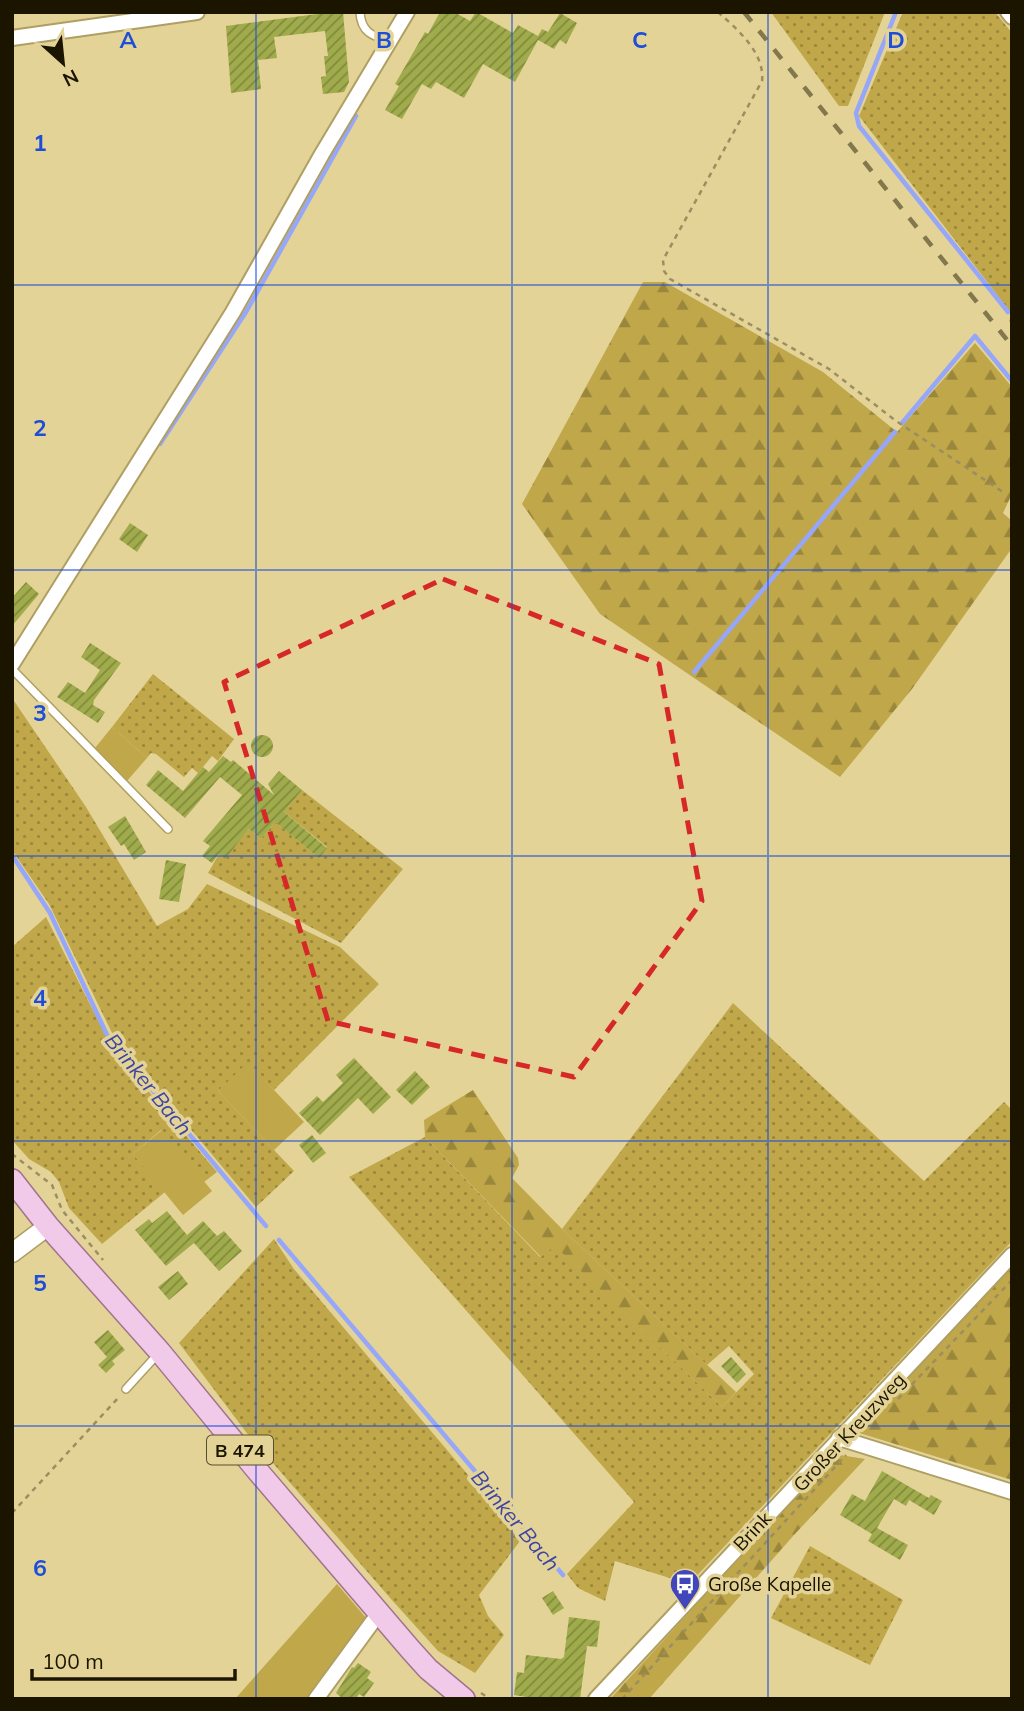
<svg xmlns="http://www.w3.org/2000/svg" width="1024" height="1711" font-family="Mulish,sans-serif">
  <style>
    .grass { fill: url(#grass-dots) }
    .forest { fill: url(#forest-firs) }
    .garden { fill: #bfa74a }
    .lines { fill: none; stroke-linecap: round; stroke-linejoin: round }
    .stream { stroke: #96a6f8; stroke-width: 4.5 }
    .building { fill: url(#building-hatch) }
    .service-casing { stroke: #af9f63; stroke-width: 10 }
    .minor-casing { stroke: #af9f63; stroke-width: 18 }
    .tertiary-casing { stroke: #af9f63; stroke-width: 21 }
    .primary-casing { stroke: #a1738e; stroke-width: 24 }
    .path { stroke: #9b8e60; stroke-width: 2.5; stroke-dasharray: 5 5; stroke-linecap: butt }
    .service { stroke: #fff; stroke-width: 7 }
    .minor { stroke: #fff; stroke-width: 14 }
    .tertiary { stroke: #fff; stroke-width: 18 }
    .primary { stroke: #f2cae9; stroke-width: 21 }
    .rail { stroke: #82774d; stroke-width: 4.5; stroke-dasharray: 12 12; stroke-linecap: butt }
    .marked { fill: none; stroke: #d62828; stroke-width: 5; stroke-dasharray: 14 9; stroke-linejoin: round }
    .grid { fill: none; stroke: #1d4ed8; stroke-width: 2; stroke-opacity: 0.55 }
    .labels { text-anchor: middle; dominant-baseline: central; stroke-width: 7; stroke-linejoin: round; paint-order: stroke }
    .shield { fill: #e4d396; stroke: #574e2d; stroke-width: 2 }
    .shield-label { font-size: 18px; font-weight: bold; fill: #1b1500 }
    .street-label { font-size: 19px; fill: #1b1500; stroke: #e4d396 }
    .poi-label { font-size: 19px; fill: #1b1500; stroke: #e4d396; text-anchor: start }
    .water-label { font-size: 21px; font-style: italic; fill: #3d45a3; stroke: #e4d396 }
    .grid-label { font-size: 23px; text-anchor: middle; font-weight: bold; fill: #1d4ed8; stroke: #e4d396; stroke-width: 7; stroke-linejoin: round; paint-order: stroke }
  </style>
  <defs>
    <pattern id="grass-dots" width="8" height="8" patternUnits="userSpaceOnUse" patternTransform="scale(1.75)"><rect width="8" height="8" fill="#bfa74a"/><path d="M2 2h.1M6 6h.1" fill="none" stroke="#9a873b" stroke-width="1.8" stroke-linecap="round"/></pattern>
    <pattern id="forest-firs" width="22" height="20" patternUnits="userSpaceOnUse" patternTransform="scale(1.75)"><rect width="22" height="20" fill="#bfa74a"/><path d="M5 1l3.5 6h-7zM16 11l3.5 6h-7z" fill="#9a873b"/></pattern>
    <pattern id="building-hatch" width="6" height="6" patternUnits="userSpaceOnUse" patternTransform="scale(1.75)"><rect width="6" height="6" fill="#a0ab4c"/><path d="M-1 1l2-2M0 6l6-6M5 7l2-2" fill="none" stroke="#828a3d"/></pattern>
  </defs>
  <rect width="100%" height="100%" fill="#e4d396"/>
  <g class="grass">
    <path d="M 771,12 L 885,12 L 848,106 L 839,106 Z"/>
    <path d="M 903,12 L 995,12 L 1012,33 L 1012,325 L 1009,321 L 1012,314 L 859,116 Z"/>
    <path d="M 153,674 L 234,739 L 218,761 L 212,756 L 198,773 L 192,768 L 184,777 L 156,754 L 151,753 L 147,758 L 112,727 Z"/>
    <path d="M 12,698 L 86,807 L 157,926 L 188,909 L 207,884 L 340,947 L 379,984 L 274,1090 L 248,1063 L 218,1091 L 294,1171 L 256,1207 L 115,1039 L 49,904 L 12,850 Z"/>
    <path d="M 302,790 L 403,869 L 341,943 L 208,873 L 219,854 L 225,858 L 249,829 L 261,839 L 275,822 L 318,857 L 327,847 L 284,812 Z"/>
    <path d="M 46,917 L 112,1048 L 217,1172 L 204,1182 L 161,1130 L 133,1154 L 165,1192 L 102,1244 L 69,1208 L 59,1182 L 51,1172 L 29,1159 L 12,1140 L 12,947 Z"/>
    <path d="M 733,1003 L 924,1181 L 1004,1102 L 1012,1110 L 1012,1241 L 689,1584 L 615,1561 L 605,1601 L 578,1588 L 567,1574 L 634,1502 L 349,1177 L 425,1137 L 540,1257 L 555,1245 L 722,1407 L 754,1374 L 729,1346 L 707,1365 L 562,1229 Z"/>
    <path d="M 274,1239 L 294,1269 L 469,1476 L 520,1541 L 479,1595 L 488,1616 L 504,1635 L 475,1673 L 438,1651 L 391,1599 L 246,1432 L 179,1343 Z"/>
    <path d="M 810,1546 L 903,1600 L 870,1665 L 771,1618 Z"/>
  </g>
  <g class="forest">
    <path d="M 643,282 L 665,282 L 823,372 L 897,432 L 975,343 L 1012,387 L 1012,494 L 1003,513 L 1012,521 L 1012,548 L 912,689 L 840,777 L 600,614 L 522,504 Z"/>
    <path d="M 473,1090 L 518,1158 L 519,1165 L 512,1178 L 562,1229 L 736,1392 L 722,1407 L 555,1246 L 541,1257 L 425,1137 L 424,1120 Z"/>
    <path d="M 1012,1267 L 1012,1480 L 856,1432 Z"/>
    <path d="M 834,1454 L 865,1459 L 794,1535 L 649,1699 L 610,1699 Z"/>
  </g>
  <g class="garden">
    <path d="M 112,727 L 147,758 L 127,781 L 95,748 Z"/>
    <path d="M 248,1062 L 304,1122 L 274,1150 L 218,1091 Z"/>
    <path d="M 162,1130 L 212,1191 L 183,1215 L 133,1154 Z"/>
    <path d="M 337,1584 L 367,1619 L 309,1699 L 235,1699 Z"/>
  </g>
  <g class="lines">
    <g class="stream">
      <path d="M 896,12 L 856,113 L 859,126 L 1008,312"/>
      <path d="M 902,423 L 975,336 L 1012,381"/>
      <path d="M 160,444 L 246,312 L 356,116"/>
      <path d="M 694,672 L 895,432"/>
      <path d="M 12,855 L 50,913 L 108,1037 L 266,1226"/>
      <path d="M 279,1240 L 563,1575"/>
    </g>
  </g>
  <g class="building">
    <path d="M 333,12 L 343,12 L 349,82 L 344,92 L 323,94 L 321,77 L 326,76 L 324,56 L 328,56 L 325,31 L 274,37 L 277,58 L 258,60 L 261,89 L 231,93 L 226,26 Z"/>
    <path d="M 440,12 L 454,12 L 470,21 L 476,12 L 513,33 L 518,25 L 538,36 L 542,29 L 548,32 L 560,13 L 577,23 L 566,44 L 560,40 L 554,49 L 538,40 L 515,82 L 483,64 L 464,98 L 436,82 L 431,89 L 422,84 L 402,119 L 385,110 L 399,86 L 395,84 L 406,65 L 425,32 L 428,34 Z"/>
    <path d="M 130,523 L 148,535 L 137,552 L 119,539 Z"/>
    <path d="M 26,582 L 39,594 L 12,626 L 12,598 Z"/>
    <path d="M 90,643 L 121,663 L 94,700 L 93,705 L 105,712 L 98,723 L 57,697 L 68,682 L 85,693 L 100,670 L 81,657 Z"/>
    <circle cx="262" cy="746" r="11"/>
    <path d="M 223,756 L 231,762 L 233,760 L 274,795 L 268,784 L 279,771 L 302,790 L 284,812 L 327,848 L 319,858 L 275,822 L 261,839 L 249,829 L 225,859 L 219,854 L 212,863 L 202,856 L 210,846 L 203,841 L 242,795 L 220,777 L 185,818 L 146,785 L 158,770 L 183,791 L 203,767 L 209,772 Z"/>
    <path d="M 125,816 L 146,852 L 134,860 L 124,844 L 121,846 L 108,827 Z"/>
    <path d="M 166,860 L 186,864 L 179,902 L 159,899 Z"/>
    <path d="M 354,1058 L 391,1097 L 373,1114 L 358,1098 L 320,1135 L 299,1113 L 317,1096 L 323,1102 L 343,1083 L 336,1075 Z"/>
    <path d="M 415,1071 L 430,1087 L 412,1105 L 396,1090 Z"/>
    <path d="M 312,1135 L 326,1153 L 313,1163 L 299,1145 Z"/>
    <path d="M 167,1211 L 187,1235 L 203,1221 L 217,1236 L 224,1231 L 242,1251 L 219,1271 L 194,1243 L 166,1266 L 135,1230 L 149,1219 L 152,1223 Z"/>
    <path d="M 178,1271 L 188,1284 L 169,1300 L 158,1287 Z"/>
    <path d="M 108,1330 L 125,1350 L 112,1361 L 115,1364 L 106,1373 L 98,1365 L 107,1357 L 94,1342 Z"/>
    <path d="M 731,1357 L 746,1374 L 737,1383 L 721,1366 Z"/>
    <path d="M 882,1471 L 929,1498 L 931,1495 L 942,1501 L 934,1515 L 909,1500 L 906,1506 L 894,1499 L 877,1528 L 908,1545 L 900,1560 L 868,1541 L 872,1534 L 840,1515 L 852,1494 L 865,1501 Z"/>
    <path d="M 553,1591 L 564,1608 L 553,1615 L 542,1598 Z"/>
    <path d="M 569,1617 L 600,1621 L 597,1647 L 587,1646 L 580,1699 L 539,1699 L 514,1695 L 517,1672 L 524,1673 L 526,1655 L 561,1659 L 564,1657 Z"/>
    <path d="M 358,1663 L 371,1672 L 367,1678 L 374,1683 L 364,1697 L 359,1694 L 356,1699 L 343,1699 L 336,1693 L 352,1667 L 354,1668 Z"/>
  </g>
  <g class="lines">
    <g class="service-casing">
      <g id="service">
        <path d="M 360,12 C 361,32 372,36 389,41"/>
        <path d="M 12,669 L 168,829"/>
        <path d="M 126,1389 L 157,1355"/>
      </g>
    </g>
    <g class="minor-casing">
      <g id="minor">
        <path d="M 1008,12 L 1012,17"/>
        <path d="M 12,38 L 197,12"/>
        <path d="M 12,664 L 233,312 L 322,154 L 407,12"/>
        <path d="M 839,1438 L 1012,1492"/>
        <path d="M 316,1699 L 379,1613"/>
        <path d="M 596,1699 L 1012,1255"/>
      </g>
    </g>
    <g class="tertiary-casing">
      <path id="tertiary" d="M 12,1253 L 48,1226"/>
    </g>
    <g class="primary-casing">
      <path id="primary" d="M 12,1180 L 48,1226 L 160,1352 L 256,1469 L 410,1649 L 428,1669 L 464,1699"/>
    </g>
    <g class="path">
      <path d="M 718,12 C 738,30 765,53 762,81 L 663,260 L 664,271 L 670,279 L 829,369 L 896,421 L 1006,494"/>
      <path d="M 12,1154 L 52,1185 L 62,1210 L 103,1260"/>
      <path d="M 898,1399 L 1012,1280"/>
      <path d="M 12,1513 L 119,1397"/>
      <path d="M 481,1693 L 490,1699"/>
      <path d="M 622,1699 L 846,1455"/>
    </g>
    <use href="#service" class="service"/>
    <use href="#minor" class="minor"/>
    <use href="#tertiary" class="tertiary"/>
    <use href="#primary" class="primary"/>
    <path class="rail" d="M 744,12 L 1012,346"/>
  </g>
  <path class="marked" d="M 443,579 L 659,664 L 702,901 L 574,1077 L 328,1021 L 224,682 Z"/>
  <path class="grid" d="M 256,12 L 256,1699M 512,12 L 512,1699M 768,12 L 768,1699M 12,285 L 1012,285M 12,570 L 1012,570M 12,856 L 1012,856M 12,1141 L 1012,1141M 12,1426 L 1012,1426"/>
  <defs>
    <g id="bus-pin" transform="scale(1.575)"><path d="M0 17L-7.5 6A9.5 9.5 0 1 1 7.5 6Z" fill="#4146ba" stroke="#e4d396"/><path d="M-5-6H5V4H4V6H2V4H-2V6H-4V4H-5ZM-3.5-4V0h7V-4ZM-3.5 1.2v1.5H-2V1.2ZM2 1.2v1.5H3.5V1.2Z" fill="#fff"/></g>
  </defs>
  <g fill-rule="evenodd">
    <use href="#bus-pin" x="685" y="1584"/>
  </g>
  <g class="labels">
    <rect class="shield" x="207" y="1435.5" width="66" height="29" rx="5"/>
    <g class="shield-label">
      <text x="240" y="1450">B 474</text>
    </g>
    <g class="street-label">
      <text transform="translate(849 1432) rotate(-47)">Großer Kreuzweg</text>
      <text transform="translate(752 1531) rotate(-47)">Brink</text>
    </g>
    <g class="poi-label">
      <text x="708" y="1584">Große Kapelle</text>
    </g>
    <g class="water-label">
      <text transform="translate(149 1084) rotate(51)">Brinker Bach</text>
      <text transform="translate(516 1520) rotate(50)">Brinker Bach</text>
    </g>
  </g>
  <g class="grid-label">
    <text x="128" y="48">A</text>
    <text x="384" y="48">B</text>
    <text x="640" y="48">C</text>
    <text x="896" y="48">D</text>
    <text x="40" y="151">1</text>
    <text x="40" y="436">2</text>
    <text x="40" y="721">3</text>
    <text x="40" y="1006">4</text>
    <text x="40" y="1291">5</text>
    <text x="40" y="1576">6</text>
  </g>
  <rect width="1024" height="1711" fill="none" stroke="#1b1500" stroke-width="28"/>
  <g transform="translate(63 63) rotate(153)" stroke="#e4d396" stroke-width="5" paint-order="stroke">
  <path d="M0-5L12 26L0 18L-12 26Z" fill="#1b1500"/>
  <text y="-10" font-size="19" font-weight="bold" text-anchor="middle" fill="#1b1500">N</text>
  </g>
  <path d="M32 1669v10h203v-10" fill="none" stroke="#1b1500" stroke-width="3.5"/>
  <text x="42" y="1669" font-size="21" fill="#1b1500" stroke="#e4d396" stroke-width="5" paint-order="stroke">100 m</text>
</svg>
